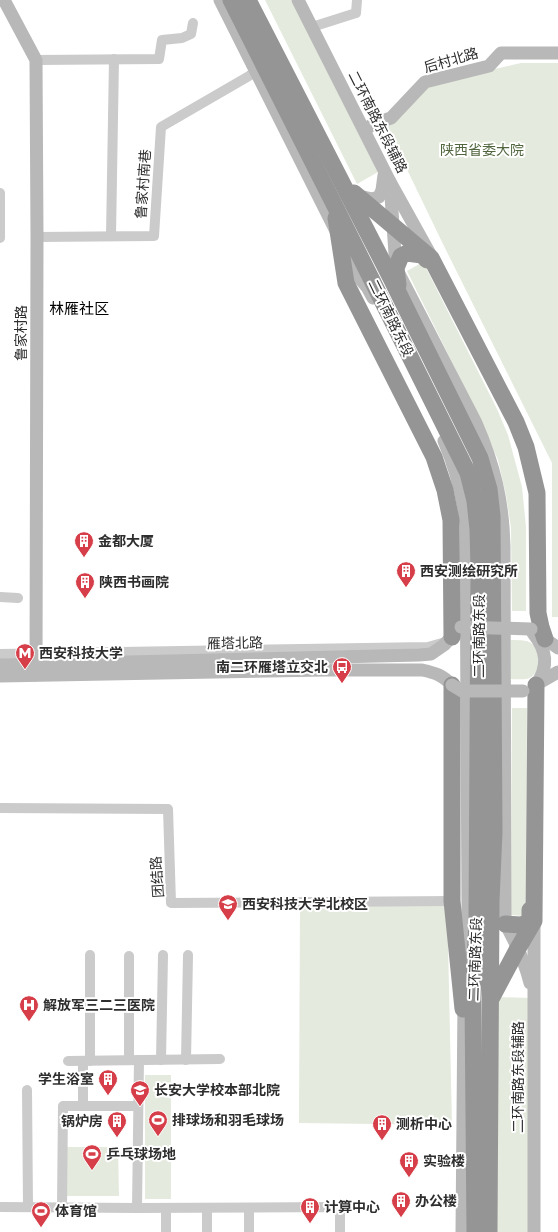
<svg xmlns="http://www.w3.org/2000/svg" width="558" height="1232" font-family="Roboto,'Noto Sans SC',sans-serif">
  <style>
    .green { fill: #e4eadd }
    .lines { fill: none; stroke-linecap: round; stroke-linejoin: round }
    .street { stroke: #cbcbcb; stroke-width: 10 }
    .secondary { stroke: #b8b8b8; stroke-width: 13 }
    .highway { stroke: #959595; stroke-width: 17 }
    .secondary-bridge { stroke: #b8b8b8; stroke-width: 13 }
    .labels { text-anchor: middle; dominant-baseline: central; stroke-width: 4; stroke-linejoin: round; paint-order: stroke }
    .street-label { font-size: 14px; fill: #2e2e2e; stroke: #fff }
    .park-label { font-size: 14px; fill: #51663f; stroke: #fff }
    .poi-label { font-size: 14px; font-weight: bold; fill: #2e2e2e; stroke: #fff; text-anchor: start }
    .neighbourhood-label { font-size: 15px; fill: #000; stroke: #fff }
  </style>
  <rect width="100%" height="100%" fill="#fff"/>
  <g class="green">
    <path d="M 265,0 L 291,0 L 378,172 L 357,184 Z"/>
    <path d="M 521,63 L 558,63 L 558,617 L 552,617 L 552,463 L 443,244 L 387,128 L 425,85 Z"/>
    <path d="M 423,262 L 497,409 L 508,435 L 522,487 L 526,527 L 526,611 L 512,611 L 511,528 L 506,495 L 498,460 L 482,423 L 407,271 Z"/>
    <path d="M 511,640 C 534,640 533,642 541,662 C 532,680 531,680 511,679 Z"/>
    <path d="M 512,708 L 527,708 L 526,913 L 524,916 L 511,915 Z"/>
    <path d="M 447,900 L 452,1125 L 299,1123 L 300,902 Z"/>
    <path d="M 498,997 L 530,998 L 528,1232 L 497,1232 Z"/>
    <rect x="145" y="1075" width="26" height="124"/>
    <path d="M 65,1147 L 118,1147 L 119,1196 L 66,1196 Z"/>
  </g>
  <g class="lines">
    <g class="street">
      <path d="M 312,27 L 356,13 L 357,0"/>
      <path d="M 36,60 L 159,59 L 162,40 L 182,38 L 191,34 L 193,23"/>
      <path d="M 0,193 L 0,238"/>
      <path d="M 111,236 L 114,59"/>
      <path d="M 37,237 L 154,236 L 161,127 L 249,76 L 255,71"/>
      <path d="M 0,597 L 18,598"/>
      <path d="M 0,654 L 428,647 L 442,643"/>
      <path d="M 0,808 L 168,809 L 171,903 L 452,901"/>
      <path d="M 129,956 L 129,1060"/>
      <path d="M 139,1060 L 137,1208 L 340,1207 L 340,1232"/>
      <path d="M 161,1060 L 163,955"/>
      <path d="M 186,1060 L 188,955"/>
      <path d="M 68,1061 L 220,1059"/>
      <path d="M 83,1061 L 83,1106"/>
      <path d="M 90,1061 L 90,955"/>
      <path d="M 27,1090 L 28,1207"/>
      <path d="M 0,1207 L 137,1208"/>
      <path d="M 62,1207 L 63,1106 L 138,1106"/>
      <path d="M 166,1208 L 166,1232"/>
      <path d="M 207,1232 L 207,1208"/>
      <path d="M 249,1232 L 249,1208"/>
    </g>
    <g class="secondary">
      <path d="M 4,0 L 36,60 L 37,237 L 36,675"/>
      <path d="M 220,0 L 336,231"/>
      <path d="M 298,0 L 390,182 L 430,254"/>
      <path d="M 365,130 L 373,124 L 391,118 L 425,82 L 489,66 L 501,53 L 558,53"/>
      <path d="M 390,182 L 396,268 L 476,423 C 494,464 503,501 504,546 L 505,924"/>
      <path d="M 359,196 L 372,199 L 379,197 L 382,190 L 384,175"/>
      <path d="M 344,248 L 357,275 L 367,287 L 373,298"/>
      <path d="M 444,441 C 456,469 463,496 466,526 L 468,906 L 465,968"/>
      <path d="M 533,633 C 547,651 549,666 536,685"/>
      <path d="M 538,634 L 558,648"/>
      <path d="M 0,665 L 419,655 L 431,654 L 444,645 L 458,630"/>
      <path d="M 0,676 L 325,670 L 422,670 C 436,673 442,675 452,685"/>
      <path d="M 537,684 L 558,672"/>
      <path d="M 502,918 C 513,937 525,962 530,983"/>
      <path d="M 462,1232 L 464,1000"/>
      <path d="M 534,1232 L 534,922"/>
    </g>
    <g class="highway">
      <path d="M 231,0 L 333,202 L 468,473 L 475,501 L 478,529 L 479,569 L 477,922 L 473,998 L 475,1232"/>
      <path d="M 248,0 L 391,278 L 480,458 L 489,489 L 492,516 L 494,832 L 491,901 L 489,1232"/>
      <path d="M 354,193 L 431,258 L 516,422 L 526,447 L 537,493 L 538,613 L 541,627 L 545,639"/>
      <path d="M 336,218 L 346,283 L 434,457 L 445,490 L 451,520 L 452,637"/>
      <path d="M 398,285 L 396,268 L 401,256 L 407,253 L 422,255 L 427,260"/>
      <path d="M 452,685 L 452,901 L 463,1009"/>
      <path d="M 505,924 L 521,925 L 527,923 L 530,918 L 530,910"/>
      <path d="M 492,997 L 517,950 L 534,921 L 536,685"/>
    </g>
    <g class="secondary-bridge">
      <path d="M 461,627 L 531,629"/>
      <path d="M 452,685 L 462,691 L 523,691"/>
    </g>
  </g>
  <defs>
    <g id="building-pin" transform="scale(1)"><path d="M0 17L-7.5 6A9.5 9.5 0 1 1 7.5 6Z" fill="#d63f49" stroke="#fff"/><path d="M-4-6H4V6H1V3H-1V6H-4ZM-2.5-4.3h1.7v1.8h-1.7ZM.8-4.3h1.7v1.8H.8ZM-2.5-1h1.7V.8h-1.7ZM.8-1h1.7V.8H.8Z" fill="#fff"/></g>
    <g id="metro-pin" transform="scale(1)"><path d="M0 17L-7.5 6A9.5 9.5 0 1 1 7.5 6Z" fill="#d63f49" stroke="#fff"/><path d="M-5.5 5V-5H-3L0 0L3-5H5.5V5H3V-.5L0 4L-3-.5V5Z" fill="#fff"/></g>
    <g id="bus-pin" transform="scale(1)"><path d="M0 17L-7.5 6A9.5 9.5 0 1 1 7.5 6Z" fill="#d63f49" stroke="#fff"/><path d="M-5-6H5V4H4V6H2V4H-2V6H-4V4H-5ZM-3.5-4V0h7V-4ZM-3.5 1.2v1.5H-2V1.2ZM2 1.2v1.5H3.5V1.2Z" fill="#fff"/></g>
    <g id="university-pin" transform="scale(1)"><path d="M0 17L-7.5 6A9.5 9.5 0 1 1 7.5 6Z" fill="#d63f49" stroke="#fff"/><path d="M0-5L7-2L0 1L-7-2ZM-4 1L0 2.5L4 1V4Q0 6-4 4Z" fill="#fff"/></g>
    <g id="hospital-pin" transform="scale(1)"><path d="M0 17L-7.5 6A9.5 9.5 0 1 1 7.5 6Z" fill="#d63f49" stroke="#fff"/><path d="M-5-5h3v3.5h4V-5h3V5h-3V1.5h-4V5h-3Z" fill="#fff"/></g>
    <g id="stadium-pin" transform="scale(1)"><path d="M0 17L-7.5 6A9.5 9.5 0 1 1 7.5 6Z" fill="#d63f49" stroke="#fff"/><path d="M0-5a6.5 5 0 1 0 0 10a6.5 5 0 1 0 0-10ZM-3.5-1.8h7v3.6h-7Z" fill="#fff"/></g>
  </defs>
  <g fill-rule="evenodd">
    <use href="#building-pin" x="84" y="541"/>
    <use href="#building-pin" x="406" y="571"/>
    <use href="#building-pin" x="85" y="582"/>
    <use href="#metro-pin" x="25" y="653"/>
    <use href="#bus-pin" x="342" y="667"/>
    <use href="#university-pin" x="228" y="904"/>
    <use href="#hospital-pin" x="29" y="1005"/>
    <use href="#building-pin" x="108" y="1079"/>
    <use href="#university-pin" x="140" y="1090"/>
    <use href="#stadium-pin" x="158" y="1120"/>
    <use href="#building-pin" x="117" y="1121"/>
    <use href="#building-pin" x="382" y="1124"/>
    <use href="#stadium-pin" x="92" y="1154"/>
    <use href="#building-pin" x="409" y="1161"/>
    <use href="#building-pin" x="401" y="1201"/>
    <use href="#building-pin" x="310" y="1207"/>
    <use href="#stadium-pin" x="41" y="1211"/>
  </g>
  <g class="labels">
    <g class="street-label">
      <text transform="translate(451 60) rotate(-16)">后村北路</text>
      <text transform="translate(378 122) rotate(63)">二环南路东段辅路</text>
      <text transform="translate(143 184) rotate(-86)">鲁家村南巷</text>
      <text transform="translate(391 318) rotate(64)">二环南路东段</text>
      <text transform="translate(21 333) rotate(-90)">鲁家村路</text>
      <text transform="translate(479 636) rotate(-90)">二环南路东段</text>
      <text transform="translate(235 643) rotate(-1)">雁塔北路</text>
      <text transform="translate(157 877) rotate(-94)">团结路</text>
      <text transform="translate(475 959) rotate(-88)">二环南路东段</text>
      <text transform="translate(518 1077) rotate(-90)">二环南路东段辅路</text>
    </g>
    <g class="park-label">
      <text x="482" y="150">陕西省委大院</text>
    </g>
    <g class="poi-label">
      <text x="98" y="541">金都大厦</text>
      <text x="420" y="571">西安测绘研究所</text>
      <text x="99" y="582">陕西书画院</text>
      <text x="39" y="653">西安科技大学</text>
      <text x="328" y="667" text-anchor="end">南二环雁塔立交北</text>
      <text x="242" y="904">西安科技大学北校区</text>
      <text x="43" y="1005">解放军三二三医院</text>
      <text x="94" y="1079" text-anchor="end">学生浴室</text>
      <text x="154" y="1090">长安大学校本部北院</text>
      <text x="172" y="1120">排球场和羽毛球场</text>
      <text x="103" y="1121" text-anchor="end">锅炉房</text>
      <text x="396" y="1124">测析中心</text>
      <text x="106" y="1154">乒乓球场地</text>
      <text x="423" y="1161">实验楼</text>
      <text x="415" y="1201">办公楼</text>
      <text x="324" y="1207">计算中心</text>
      <text x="55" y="1211">体育馆</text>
    </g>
    <g class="neighbourhood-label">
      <text x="79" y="309">林雁社区</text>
    </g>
  </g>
</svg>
